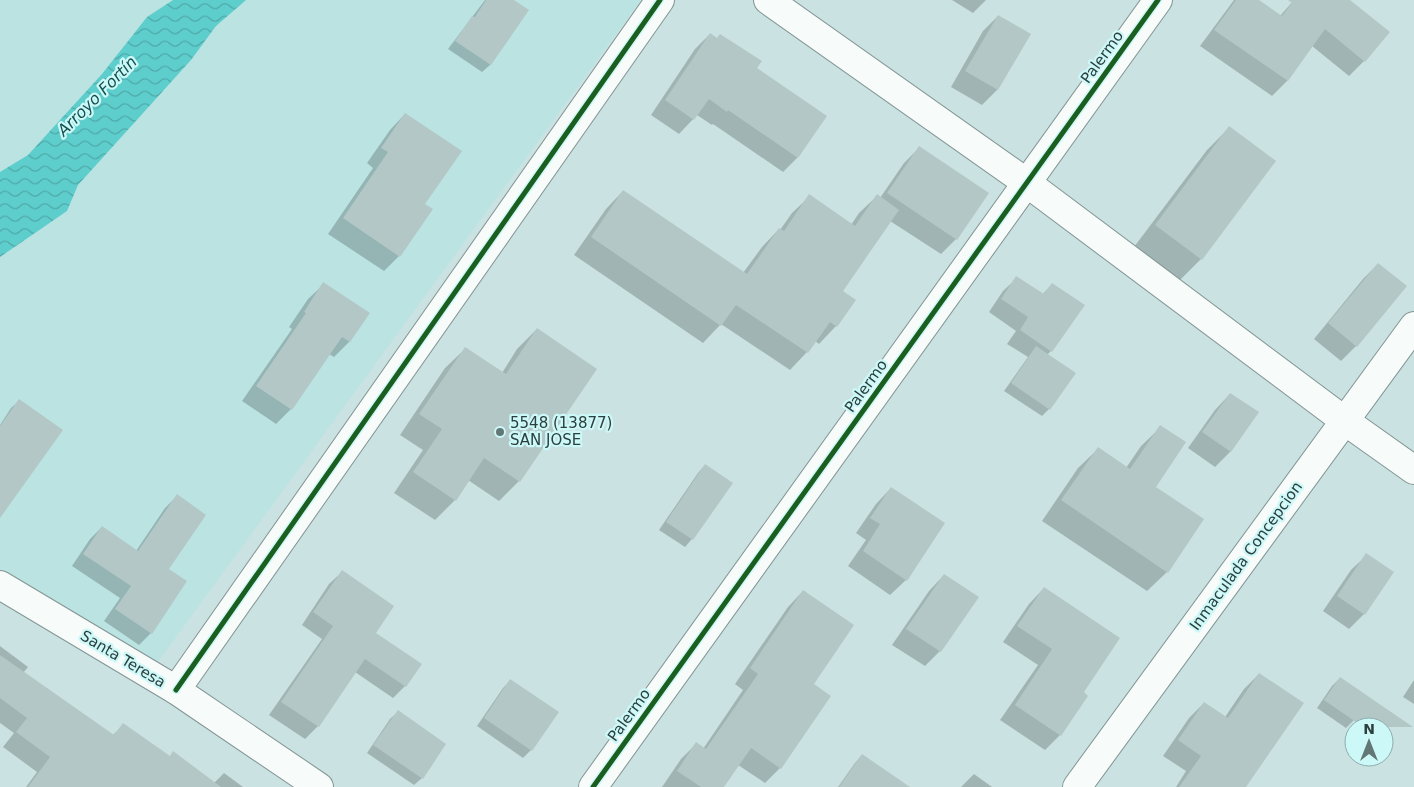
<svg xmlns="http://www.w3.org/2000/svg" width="1414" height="787" font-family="'DejaVu Sans',sans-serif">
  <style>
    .built { fill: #bae3e2 }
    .water { fill: url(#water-waves) }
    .shadow { fill: #0003 }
    .building { fill: #b4c7c7 }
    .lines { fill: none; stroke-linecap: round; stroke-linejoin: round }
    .street-casing { stroke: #829594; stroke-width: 30 }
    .secondary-casing { stroke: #829594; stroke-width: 30 }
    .street { stroke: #f7fbfa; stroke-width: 28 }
    .secondary { stroke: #f7fbfa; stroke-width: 28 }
    .cycleway-casing { stroke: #ccf9f8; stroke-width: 8 }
    .cycleway { stroke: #1b5e20; stroke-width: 5 }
    .poi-dot { fill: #637776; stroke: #ccf9f8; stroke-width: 2 }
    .labels { text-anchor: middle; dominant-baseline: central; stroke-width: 4.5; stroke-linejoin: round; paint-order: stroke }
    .street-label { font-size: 15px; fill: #2c3e3d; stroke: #ccf9f8 }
    .poi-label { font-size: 15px; fill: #2c3e3d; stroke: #ccf9f8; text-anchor: start }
    .water-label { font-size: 16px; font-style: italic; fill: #145050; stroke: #ccf9f8 }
  </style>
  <defs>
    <pattern id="water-waves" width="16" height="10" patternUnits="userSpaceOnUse" patternTransform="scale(1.25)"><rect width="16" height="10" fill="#5ececd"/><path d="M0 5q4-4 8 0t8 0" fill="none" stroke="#4ea9a8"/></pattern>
  </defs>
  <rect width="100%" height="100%" fill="#cae2e1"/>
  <path class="built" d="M 0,0 L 641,0 L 144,681 L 0,601 Z"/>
  <path class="water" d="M 173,0 L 246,0 L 216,26 L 191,60 L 78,185 L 67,211 L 0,257 L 0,172 L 28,155 L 102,74 L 147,17 Z"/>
  <g class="shadow">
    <path d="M 485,0 L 511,0 L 527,11 L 490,65 L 482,72 L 448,49 Z"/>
    <path d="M 952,0 L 986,0 L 973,13 Z"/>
    <path d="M 1234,0 L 1257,0 L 1280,16 L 1294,0 L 1348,0 L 1364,61 L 1349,76 L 1312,46 L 1287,81 L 1272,96 L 1200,46 Z"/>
    <path d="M 998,16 L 1029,34 L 997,90 L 982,105 L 951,87 L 983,31 Z"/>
    <path d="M 710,34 L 755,69 L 825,117 L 797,158 L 783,172 L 713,124 L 712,125 L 697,115 L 679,134 L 651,115 L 695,49 Z"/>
    <path d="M 405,114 L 424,204 L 399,256 L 384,271 L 328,234 L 373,168 L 367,163 L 390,130 Z"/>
    <path d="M 1229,128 L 1274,161 L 1201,259 L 1179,281 L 1134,247 L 1207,150 Z"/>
    <path d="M 919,148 L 987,194 L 956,239 L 941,254 L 890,221 L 842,292 L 836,326 L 819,344 L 815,341 L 807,352 L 790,370 L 721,324 L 703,343 L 574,255 L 606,209 L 623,191 L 743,273 L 762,247 L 779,229 L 780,230 L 792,213 L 810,196 L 851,225 L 859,213 L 877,196 L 880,198 L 904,163 Z"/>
    <path d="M 1378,264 L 1356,346 L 1341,361 L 1314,339 L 1363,279 Z"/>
    <path d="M 1017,278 L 1042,295 L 1052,284 L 1051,351 L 1047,355 L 1049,409 L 1042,416 L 1004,391 L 1028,357 L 1007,344 L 1016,331 L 989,312 L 1003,291 Z"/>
    <path d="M 324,284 L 368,314 L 349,342 L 334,357 L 329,354 L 291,409 L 276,424 L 242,401 L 292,329 L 289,327 L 308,299 Z"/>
    <path d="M 537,329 L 519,481 L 499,501 L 468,480 L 455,500 L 435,520 L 394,493 L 423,450 L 400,435 L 445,368 L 466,348 L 502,373 L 517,349 Z"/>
    <path d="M 1230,394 L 1257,413 L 1230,452 L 1215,467 L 1188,448 L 1215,410 Z"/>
    <path d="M 19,401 L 0,516 L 0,425 L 11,408 Z"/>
    <path d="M 1161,427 L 1154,487 L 1167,572 L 1147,591 L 1042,521 L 1078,468 L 1098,449 L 1126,468 L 1141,446 Z"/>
    <path d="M 705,465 L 692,539 L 685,547 L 659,530 L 698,473 Z"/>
    <path d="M 891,488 L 906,580 L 890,595 L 848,566 L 866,540 L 856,533 L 876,504 Z"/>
    <path d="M 177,496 L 167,569 L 151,633 L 139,645 L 104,621 L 120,598 L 72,566 L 90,539 L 102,527 L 136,551 L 165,508 Z"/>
    <path d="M 1367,555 L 1364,614 L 1349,629 L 1323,611 L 1351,570 Z"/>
    <path d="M 342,572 L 374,633 L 405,686 L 393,698 L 355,672 L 318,726 L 305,739 L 269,715 L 322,639 L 302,625 L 329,584 Z"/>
    <path d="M 944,575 L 940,651 L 925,666 L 892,645 L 929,591 Z"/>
    <path d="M 1044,588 L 1082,693 L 1060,735 L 1045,750 L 1000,720 L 1038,665 L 1003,642 L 1029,604 Z"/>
    <path d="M 803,591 L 812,684 L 780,768 L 765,783 L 738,765 L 723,787 L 662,787 L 681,759 L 696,744 L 703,749 L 743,690 L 735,684 L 788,607 Z"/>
    <path d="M 0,646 L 28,667 L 23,673 L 112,736 L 123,725 L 170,757 L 214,783 L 224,773 L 243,787 L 26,787 L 37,772 L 3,747 L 14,733 L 0,723 Z"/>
    <path d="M 1259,674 L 1245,787 L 1176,787 L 1186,771 L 1163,756 L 1189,718 L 1204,703 L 1225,717 L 1244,689 Z"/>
    <path d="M 1340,678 L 1354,720 L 1346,728 L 1317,708 L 1332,686 Z"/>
    <path d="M 1414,680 L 1414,704 L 1403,697 Z"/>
    <path d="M 510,681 L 531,750 L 523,758 L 477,726 L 503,688 Z"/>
    <path d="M 398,712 L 422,778 L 414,785 L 367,753 L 390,719 Z"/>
    <path d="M 862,755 L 884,787 L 838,787 L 855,763 Z"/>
    <path d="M 974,774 L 992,787 L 961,787 Z"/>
  </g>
  <g class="building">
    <path d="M 486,0 L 514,0 L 529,10 L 491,65 L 455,41 L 472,16 L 475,17 Z"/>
    <path d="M 1236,0 L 1259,0 L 1282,16 L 1292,3 L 1288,0 L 1350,0 L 1390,32 L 1365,62 L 1325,29 L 1288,81 L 1214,30 Z"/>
    <path d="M 998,15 L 1031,34 L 998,90 L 965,71 Z"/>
    <path d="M 710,33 L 717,38 L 720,34 L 762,61 L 757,68 L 827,116 L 798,158 L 728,110 L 727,112 L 709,99 L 694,120 L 665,100 Z"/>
    <path d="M 405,113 L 462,151 L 425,204 L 433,209 L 400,257 L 343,218 L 388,152 L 381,148 Z"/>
    <path d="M 1229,126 L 1276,161 L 1202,260 L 1155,225 Z"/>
    <path d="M 919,146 L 989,193 L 957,240 L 887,193 Z"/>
    <path d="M 623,190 L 747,274 L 779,228 L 784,231 L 809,194 L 855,226 L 877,194 L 899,210 L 843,291 L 856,300 L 837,327 L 830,322 L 808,353 L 736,305 L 721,326 L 591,237 Z"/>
    <path d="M 1378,263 L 1407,286 L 1357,347 L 1328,323 Z"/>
    <path d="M 1016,276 L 1044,294 L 1052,283 L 1085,305 L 1052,352 L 1020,330 L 1028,317 L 1001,299 Z"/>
    <path d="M 323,282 L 370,313 L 350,342 L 342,337 L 292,410 L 256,386 L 306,313 L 304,312 Z"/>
    <path d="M 537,328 L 597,369 L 520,482 L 484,458 L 456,501 L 413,472 L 442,429 L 419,414 L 465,347 L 506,374 Z"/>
    <path d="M 1036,346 L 1076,373 L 1050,410 L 1011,383 Z"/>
    <path d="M 1230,393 L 1259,412 L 1231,452 L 1202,432 Z"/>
    <path d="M 19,399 L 63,430 L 0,518 L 0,426 Z"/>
    <path d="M 1160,425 L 1186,442 L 1156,487 L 1204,519 L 1168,573 L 1061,500 L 1098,447 L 1130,469 Z"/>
    <path d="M 705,464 L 733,483 L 693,540 L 666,522 Z"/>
    <path d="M 891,487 L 945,523 L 907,581 L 863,551 L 880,524 L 870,518 Z"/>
    <path d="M 177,494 L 206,515 L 169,569 L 187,581 L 152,634 L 115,609 L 131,586 L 83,554 L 102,526 L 138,551 Z"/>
    <path d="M 1366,553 L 1394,572 L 1365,615 L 1337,596 Z"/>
    <path d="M 342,570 L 394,606 L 376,633 L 422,664 L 406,687 L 365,659 L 319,727 L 281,702 L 333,626 L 313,612 Z"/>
    <path d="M 944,574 L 979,597 L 941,652 L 906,629 Z"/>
    <path d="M 1044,587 L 1120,638 L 1084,692 L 1088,696 L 1061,736 L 1015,705 L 1052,649 L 1017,626 Z"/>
    <path d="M 803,590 L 854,625 L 814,684 L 831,696 L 781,769 L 751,748 L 724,787 L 701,787 L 677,771 L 696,742 L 706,749 L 758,674 L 750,668 Z"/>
    <path d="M 0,655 L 114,735 L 123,723 L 170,756 L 173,751 L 221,787 L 28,787 L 50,757 L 16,732 L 27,718 L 0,698 Z"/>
    <path d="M 1259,673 L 1304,703 L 1246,787 L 1179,787 L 1201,756 L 1178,740 L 1204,702 L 1228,718 Z"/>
    <path d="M 1340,677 L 1413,727 L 1363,727 L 1324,700 Z"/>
    <path d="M 510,679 L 559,712 L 532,751 L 484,718 Z"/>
    <path d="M 398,710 L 446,744 L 423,779 L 373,745 Z"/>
    <path d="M 862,754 L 910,787 L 839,787 Z"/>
  </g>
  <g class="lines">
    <g class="street-casing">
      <g id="street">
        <path d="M 768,0 L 1027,183 L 1345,421 L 1414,470"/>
        <path d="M 176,690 L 660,0"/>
        <path d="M 593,787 L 1158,0"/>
        <path d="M 1077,787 L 1414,326"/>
      </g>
    </g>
    <g class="secondary-casing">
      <path id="secondary" d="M 0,585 L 176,690 L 319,787"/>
    </g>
    <use href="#street" class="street"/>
    <use href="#secondary" class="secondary"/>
    <g class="cycleway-casing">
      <g id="cycleway">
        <path d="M 176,690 L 660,0"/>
        <path d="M 593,787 L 1158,0"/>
      </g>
    </g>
    <use href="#cycleway" class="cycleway"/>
  </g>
  <circle class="poi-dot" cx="500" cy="432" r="5"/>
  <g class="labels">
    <g class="street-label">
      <text transform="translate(1102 57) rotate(-54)">Palermo</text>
      <text transform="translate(866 386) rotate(-54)">Palermo</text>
      <text transform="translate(1246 556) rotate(-54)">Inmaculada Concepcion</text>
      <text transform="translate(123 659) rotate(31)">Santa Teresa</text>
      <text transform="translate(629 715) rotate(-54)">Palermo</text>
    </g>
    <g class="poi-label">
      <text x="510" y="423">5548 (13877)<tspan x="510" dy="17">SAN JOSE</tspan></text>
    </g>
    <g class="water-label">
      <text transform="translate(97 96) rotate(-45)">Arroyo Fortín</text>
    </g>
  </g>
  <g transform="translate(1369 742)"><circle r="24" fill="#ccf9f8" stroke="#8caead"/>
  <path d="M0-4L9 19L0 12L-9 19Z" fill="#637776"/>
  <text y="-8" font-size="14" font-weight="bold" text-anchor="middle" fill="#2c3e3d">N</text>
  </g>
</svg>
